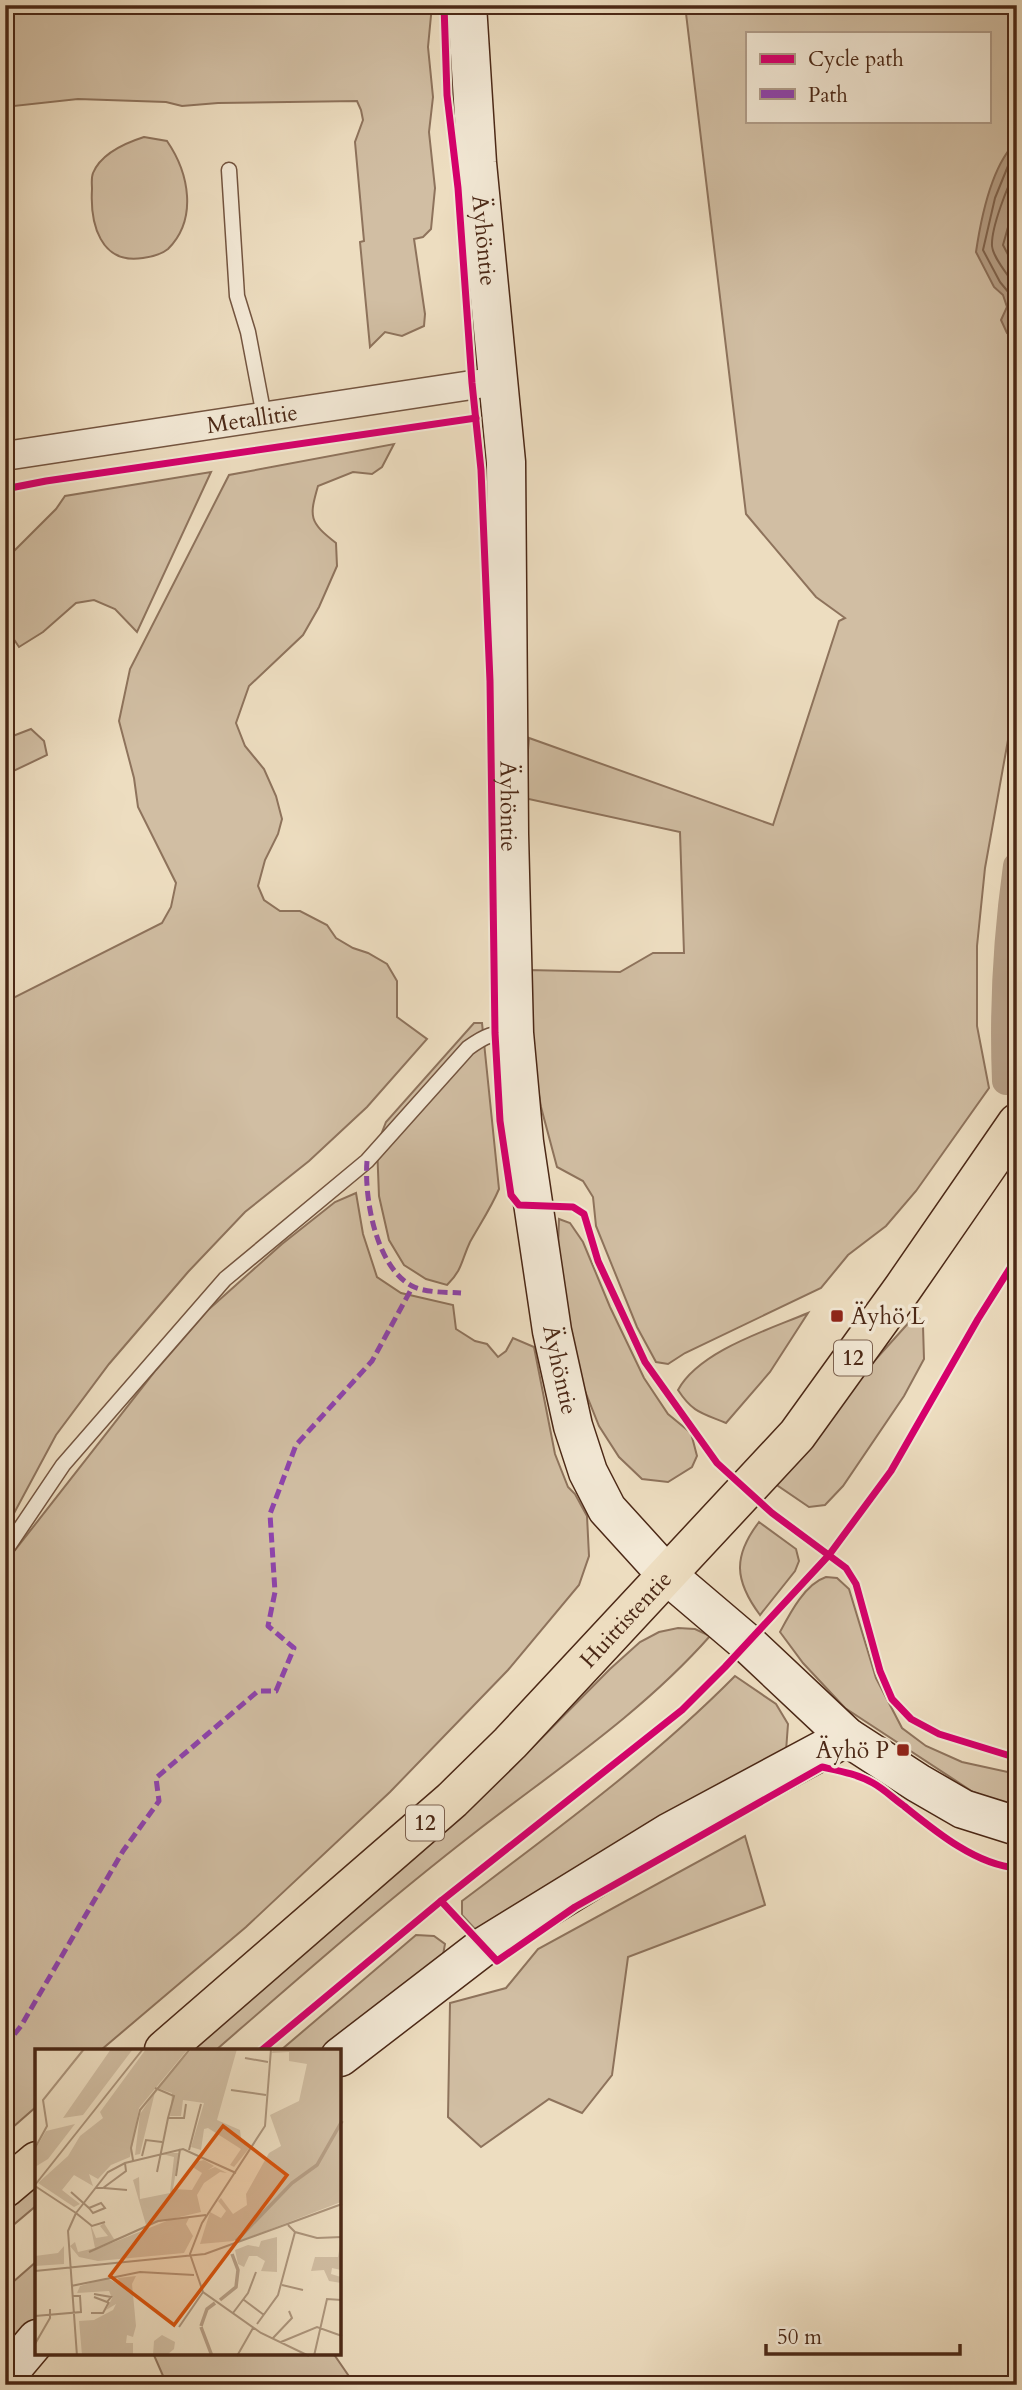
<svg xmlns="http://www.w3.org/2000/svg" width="1022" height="2390" font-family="Cardo,serif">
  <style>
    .green { fill: #d1bea3; stroke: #8e735c; stroke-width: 2; fill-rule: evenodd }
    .water { fill: #b69f86; stroke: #8b6f59; stroke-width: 2 }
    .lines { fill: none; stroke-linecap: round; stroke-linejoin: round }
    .shore { stroke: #80644e; stroke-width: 2 }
    .canal { stroke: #b69f86; stroke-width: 28 }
    .lane-casing { stroke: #745540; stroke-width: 17 }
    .street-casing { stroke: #745540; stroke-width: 31 }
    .secondary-casing { stroke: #4b2816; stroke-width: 41 }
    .highway-casing { stroke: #4b2816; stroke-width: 41 }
    .lane { stroke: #f3e9d6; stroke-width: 14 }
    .street { stroke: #f3e9d6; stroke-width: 28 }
    .secondary { stroke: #f3e9d6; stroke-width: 38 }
    .highway { stroke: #edddc0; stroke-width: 38 }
    .quiet { stroke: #8e44ad; stroke-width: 5; stroke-dasharray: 10 5; stroke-linecap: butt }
    .cycleway-casing { stroke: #f3e9d6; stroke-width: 11 }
    .cycleway { stroke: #d6006c; stroke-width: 7 }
    .poi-dot { fill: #8f2418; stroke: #f3e9d6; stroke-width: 2.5 }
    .labels { text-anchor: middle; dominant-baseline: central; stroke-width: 7; stroke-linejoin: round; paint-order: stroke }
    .shield { fill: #f3e9d6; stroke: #7d6250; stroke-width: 2 }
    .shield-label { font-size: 21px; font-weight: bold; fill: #4b2816 }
    .street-label { font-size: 23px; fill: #4b2816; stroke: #f3e9d6 }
    .poi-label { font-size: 23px; fill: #4b2816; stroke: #f3e9d6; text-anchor: start }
    .inset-river { fill: none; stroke: #b69f86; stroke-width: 3.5 }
    .inset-road { fill: none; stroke: #ac957c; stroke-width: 2 }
    .view { fill: #d8540d; fill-opacity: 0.15; stroke: #d8540d; stroke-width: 3.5 }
    .inset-edge { fill: none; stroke: #4b2816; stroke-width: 3.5 }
  </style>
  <rect width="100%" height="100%" fill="#edddc0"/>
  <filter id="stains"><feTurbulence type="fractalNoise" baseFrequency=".00286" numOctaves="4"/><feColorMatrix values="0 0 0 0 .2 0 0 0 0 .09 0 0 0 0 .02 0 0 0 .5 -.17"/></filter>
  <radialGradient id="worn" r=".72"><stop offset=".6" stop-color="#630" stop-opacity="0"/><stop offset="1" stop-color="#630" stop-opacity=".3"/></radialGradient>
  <g class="green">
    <path d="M 5,5 L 432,5 L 428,47 L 433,97 L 429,132 L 435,188 L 431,229 L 423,237 L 414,239 L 425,314 L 424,326 L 402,336 L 385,332 L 370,347 L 360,242 L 364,241 L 355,142 L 363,120 L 361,110 L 357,101 L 218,103 L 182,106 L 166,102 L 78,99 L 5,107 Z"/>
    <path d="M 685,5 L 1017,5 L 1017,690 L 985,868 L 977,946 L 977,1026 L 989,1088 L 916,1191 L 886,1226 L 848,1255 L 821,1288 L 685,1353 L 668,1364 L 656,1362 L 637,1327 L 596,1226 L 593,1197 L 583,1181 L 557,1167 L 541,1107 L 533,1059 L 528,970 L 620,972 L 653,953 L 684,953 L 680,832 L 524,798 L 529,738 L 773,825 L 839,621 L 845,618 L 816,597 L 746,514 ZM 747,33 L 989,33 L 989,121 L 747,121 Z"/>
    <path d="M 144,137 L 167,141 C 189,173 198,219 168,249 C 162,254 150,257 143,258 C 100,265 90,223 92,189 C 92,185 91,178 93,173 C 101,154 125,143 144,137 Z"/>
    <path d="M 394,444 L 382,467 L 372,474 L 353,472 L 318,486 C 309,517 309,522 336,543 L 337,566 L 319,607 L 303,635 L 249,686 L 236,723 L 245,746 L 264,769 L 276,796 L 282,819 L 278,834 L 265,860 L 258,886 L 264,900 L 280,911 L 300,911 L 327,925 L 336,938 L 353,948 L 368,953 L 387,964 L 397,981 L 397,1017 L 427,1039 L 367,1107 L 309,1161 L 245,1212 L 188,1272 L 109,1364 L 56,1435 L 5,1530 L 5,1002 L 162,923 L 171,907 L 176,883 L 138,807 L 134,778 L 119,721 L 130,669 L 229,475 Z"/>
    <path d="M 211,472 L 137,632 L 115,609 L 94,600 L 76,603 L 43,632 L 19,647 L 5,626 L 5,560 L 56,509 L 65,496 Z"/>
    <path d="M 31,729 L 44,741 L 47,755 L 5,775 L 5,739 Z"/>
    <path d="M 474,1023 L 482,1023 L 499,1189 C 491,1208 480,1224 470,1242 C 461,1261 463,1269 447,1285 L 426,1279 L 404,1265 L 389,1240 L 379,1196 L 377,1145 L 386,1122 Z"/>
    <path d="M 356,1193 L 363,1234 L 377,1277 L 401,1293 L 453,1305 L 456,1329 L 475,1341 L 487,1344 L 498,1357 L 506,1351 L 513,1338 L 534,1347 L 555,1454 L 568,1487 L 575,1494 L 587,1516 L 589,1556 L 579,1585 L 508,1670 L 390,1792 L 246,1927 L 101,2050 L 37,2050 L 37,2106 L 5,2134 L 5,1569 L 12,1554 L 156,1370 L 208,1310 L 282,1244 L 335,1202 Z"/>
    <path d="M 559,1219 L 570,1223 L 583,1242 L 610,1307 L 644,1378 L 668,1414 L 691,1433 L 697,1456 L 692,1467 L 668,1482 L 642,1479 L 619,1457 L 599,1426 L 577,1371 L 558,1249 Z"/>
    <path d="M 808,1313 L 770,1372 L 726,1423 C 702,1413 693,1413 678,1390 C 699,1351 768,1330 808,1313 Z"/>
    <path d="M 919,1318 L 923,1326 L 924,1359 L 904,1396 L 843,1486 L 825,1505 L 809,1507 L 768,1479 L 912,1319 Z"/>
    <path d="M 759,1522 L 796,1549 L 799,1561 L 795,1571 L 760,1615 C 734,1580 733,1556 759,1522 Z"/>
    <path d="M 826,1577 L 837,1578 L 849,1589 L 876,1678 L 902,1728 L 926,1746 L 962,1762 L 1017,1774 L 1017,1808 L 973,1792 L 845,1708 L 803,1663 L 780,1632 C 790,1613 805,1584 826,1577 Z"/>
    <path d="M 678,1628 L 695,1629 L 710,1636 C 641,1714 554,1771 473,1834 C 384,1903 300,1977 216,2050 L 176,2050 L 507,1773 L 610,1669 L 640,1642 L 659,1632 Z"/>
    <path d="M 735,1676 L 776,1704 L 788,1724 L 786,1751 L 488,1929 L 475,1929 L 462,1915 L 462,1901 C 556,1830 652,1760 735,1676 Z"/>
    <path d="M 745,1836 L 765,1905 L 628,1957 L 612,2075 L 582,2113 L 549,2099 L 481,2147 L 448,2117 L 450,2003 L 506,1988 L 538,1949 Z"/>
    <path d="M 416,1935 L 434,1936 L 445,1944 L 443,1955 L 323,2050 L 281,2050 Z"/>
    <path d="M 37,2174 L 37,2205 L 5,2232 L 5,2202 Z"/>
    <path d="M 37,2261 L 37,2317 L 5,2353 L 5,2289 Z"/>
    <path d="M 153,2353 L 333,2353 L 355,2385 L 167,2385 Z"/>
  </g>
  <path class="water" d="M 1017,141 L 1017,340 L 1007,333 L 1001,320 L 1007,307 L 1003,295 L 994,287 L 976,252 C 981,218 991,165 1017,141 Z"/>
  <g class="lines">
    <g class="shore">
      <path d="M 1017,151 L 1008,166 L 995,198 L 983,250 L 1000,282 L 1009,293 L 1014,307 L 1009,321 L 1012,328 L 1017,332"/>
      <path d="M 1017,168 C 1008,185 991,227 992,246 C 993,258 1010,278 1017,288"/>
      <path d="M 1017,195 L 1003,245 L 1017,272"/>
    </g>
    <path class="canal" d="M 1006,1081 C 1003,1009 1007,938 1017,866"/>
    <g class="lane-casing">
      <g id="lane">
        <path d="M 229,170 L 237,296 L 248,332 L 264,416"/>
        <path d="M 5,1551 L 63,1465 L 225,1279 L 367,1161 L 468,1048 C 486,1035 492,1033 514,1033"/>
      </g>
    </g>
    <g class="street-casing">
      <g id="street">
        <path id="s1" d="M 5,456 L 498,381"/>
      </g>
    </g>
    <g class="secondary-casing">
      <g id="secondary">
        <path id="s2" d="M 467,5 L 477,163 L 506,462 L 509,834 L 514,1033 L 524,1142 L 552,1331 L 573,1426 L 588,1472 L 607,1509 L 667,1575 L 747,1643 L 847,1737 L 918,1783 L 963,1809 L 1017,1826"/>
        <path d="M 340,2057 L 483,1947 L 670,1832 L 847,1737"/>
        <path d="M 5,2377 L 37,2339"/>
      </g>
    </g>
    <g class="highway-casing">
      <g id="highway">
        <path id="s3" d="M 164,2050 L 452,1800 L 510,1743 L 797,1435 L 903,1288 L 1017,1123"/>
        <path d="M 5,2188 L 37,2161"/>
      </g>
    </g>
    <use href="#lane" class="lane"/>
    <use href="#street" class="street"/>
    <use href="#secondary" class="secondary"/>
    <use href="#highway" class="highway"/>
    <g class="quiet">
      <path d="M 367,1161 C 364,1198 376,1267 412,1286 C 426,1293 446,1292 461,1293"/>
      <path d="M 5,1594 L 5,1613"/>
      <path d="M 5,2046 L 21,2026 L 123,1851 L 159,1801 L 156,1778 L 258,1691 L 276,1691 L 294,1648 L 268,1626 L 275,1592 L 270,1514 L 296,1445 L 372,1361 L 413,1286"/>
    </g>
    <g class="cycleway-casing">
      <g id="cycleway">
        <path d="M 444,5 L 447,95 L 458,188 L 472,383 L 481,470 L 490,681 L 495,1033 L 500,1121 L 511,1195 L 519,1205 L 573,1207 L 584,1214 L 598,1261 L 645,1362 L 717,1463 L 772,1513 L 846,1568 L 856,1584 L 880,1671 L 892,1699 L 911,1719 L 939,1734 L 1017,1758"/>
        <path d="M 5,489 L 46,481 L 476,418"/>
        <path d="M 441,1901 L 497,1961 L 575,1907 L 822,1767 C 840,1771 857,1774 873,1783 C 884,1789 894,1799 904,1806 C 935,1831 976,1865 1017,1868"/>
        <path d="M 262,2050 L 441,1901 L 682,1710 L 725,1667 L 829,1555 L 891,1471 L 978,1319 L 1017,1257"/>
      </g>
    </g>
    <use href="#cycleway" class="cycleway"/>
  </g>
  <g class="poi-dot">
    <rect x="830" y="1309" width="14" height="14" rx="3.5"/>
    <rect x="896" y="1743" width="14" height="14" rx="3.5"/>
  </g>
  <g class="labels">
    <g class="shield">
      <rect x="834" y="1340.5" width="38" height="35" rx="5"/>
      <rect x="406" y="1805.5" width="38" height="35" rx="5"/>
    </g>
    <g class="shield-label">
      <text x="853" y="1358">12</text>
      <text x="425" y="1823">12</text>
    </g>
    <g class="street-label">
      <text stroke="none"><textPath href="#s2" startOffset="236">Äyhöntie</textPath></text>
      <text stroke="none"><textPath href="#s1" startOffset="250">Metallitie</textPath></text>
      <text stroke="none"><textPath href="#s2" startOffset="803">Äyhöntie</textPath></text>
      <text stroke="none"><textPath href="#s2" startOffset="1370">Äyhöntie</textPath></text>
      <text stroke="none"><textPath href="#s3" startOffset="632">Huittistentie</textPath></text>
    </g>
    <g class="poi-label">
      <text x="851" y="1316">Äyhö L</text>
      <text x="889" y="1750" text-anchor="end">Äyhö P</text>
    </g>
  </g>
  <g transform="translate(35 2049)">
    <rect width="306" height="306" fill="#edddc0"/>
    <path d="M 76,0 L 98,0 L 48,66 L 28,69 ZM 111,0 L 153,0 L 104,59 L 95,108 L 76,116 L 63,130 L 54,125 L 58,137 L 39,126 L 27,141 L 45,155 L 39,158 L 3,134 L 33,107 L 45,87 L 68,69 L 65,63 ZM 157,0 L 202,0 L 182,71 L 205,81 L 206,89 L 216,97 L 199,118 L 195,116 L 206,100 L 173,79 L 169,80 L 166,101 L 156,98 L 169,54 L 148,51 L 146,67 L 135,67 L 137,44 L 122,39 ZM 238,0 L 306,0 L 306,153 L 202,193 L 219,169 L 199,192 L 165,195 L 175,163 L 186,169 L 191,162 L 183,152 L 186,149 L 198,165 L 212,156 L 211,145 L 234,104 L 246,97 L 235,66 L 264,52 L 272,15 L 254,12 L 254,3 L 237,4 ZM 120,43 L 105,105 L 100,106 L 105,65 ZM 40,75 L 13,110 L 0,118 L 0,101 L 11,82 ZM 138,104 L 144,104 L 138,140 L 157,141 L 167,124 L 159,119 L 160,113 L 169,111 L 179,117 L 173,121 L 180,118 L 192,124 L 185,123 L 169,134 L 162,146 L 166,163 L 111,176 L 98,131 L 104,128 L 105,150 L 135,144 L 139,108 L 127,105 ZM 139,169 L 154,169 L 151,175 L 158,187 L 149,204 L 63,212 L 44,208 L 35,197 L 40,193 L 43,203 L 60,199 L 55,174 L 61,189 L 73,187 L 65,177 L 69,174 L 79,190 L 90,187 L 52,204 ZM 242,188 L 242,223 L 226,222 L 230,212 L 222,207 L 214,207 L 209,218 L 203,215 L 200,201 L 213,196 L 224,198 L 226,192 ZM 306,190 L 306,221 L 297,219 L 296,225 L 306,228 L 306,234 L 294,232 L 289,221 L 276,222 L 280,208 L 303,208 ZM 29,197 L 29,215 L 0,217 L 0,207 L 23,204 ZM 101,227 L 97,235 L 101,277 L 98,288 L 92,286 L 91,294 L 98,294 L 98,306 L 47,306 L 44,272 L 59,271 L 78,261 L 81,255 L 71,261 L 77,249 L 74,242 L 42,244 L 45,237 L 72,229 L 85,236 L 83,229 ZM 127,286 L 140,293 L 139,300 L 132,306 L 118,306 L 119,292 Z" fill="#d1bea3"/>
    <path class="inset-river" d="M 201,192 L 257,134 L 282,116 L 307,72M 185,251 L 201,238 L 203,221 L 197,205M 166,277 L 172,260 L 180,254M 166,278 L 177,307"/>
    <path class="inset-road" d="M 236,0 L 230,77 L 167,174 L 155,205 L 168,243 L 226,284 L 274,307M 210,9 L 233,13M 120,39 L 139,47 L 133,69M 196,41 L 231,46M 0,99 L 12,77 L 8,51 L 49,0M 154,101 L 166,55M 107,107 L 111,91 L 127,93M 98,111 L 96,99 L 105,61 L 155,0M 122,123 L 133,69 L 149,69 L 151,55M 141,127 L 145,100M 0,136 L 108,0M 0,137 L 41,164 L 33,182 L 42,307M 60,139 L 68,139 L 91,122 L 90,114M 69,139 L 92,141M 36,143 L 54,159 L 66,154 L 70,159 L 58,164 L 54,159M 70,173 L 57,177 L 41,164 L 73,123 L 90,114 L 148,100 L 201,124M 253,176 L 260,183 L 282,189 L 307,188M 54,203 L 123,172 L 171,166M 0,222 L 170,205 L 307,155M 247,236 L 268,241M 36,237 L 105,223 L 159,226M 59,245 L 76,248 L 72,253 L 59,248M 209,251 L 229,266M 56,264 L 68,264 L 74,253M 198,264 L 213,244 L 221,223M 0,267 L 46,263 L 45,247 L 38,247M 222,275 L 243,246 L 260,183M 144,278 L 168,243M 238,289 L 257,269 L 254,262M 246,293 L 282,278 L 307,287M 0,295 L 15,269 L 15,260M 202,307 L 218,279M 279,307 L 292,250 L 307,251"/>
    <path class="view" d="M 188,77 L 252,126 L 139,276 L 75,227 Z"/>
    <rect width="306" height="306" class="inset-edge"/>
  </g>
  <rect width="1022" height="2390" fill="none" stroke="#edddc0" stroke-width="28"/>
  <rect x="7" y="7" width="1008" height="2376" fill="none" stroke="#4b2816" stroke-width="3.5"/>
  <rect x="14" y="14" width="994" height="2362" fill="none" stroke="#4b2816" stroke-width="2"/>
  <rect x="746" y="32" width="245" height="91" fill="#f3e9d6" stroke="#b09c89" stroke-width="2"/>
  <rect x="760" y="54" width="35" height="10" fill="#d6006c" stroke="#b09c89" stroke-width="2"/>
  <text x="808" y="66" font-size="21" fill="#4b2816">Cycle path</text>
  <rect x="760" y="89" width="35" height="10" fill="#8e44ad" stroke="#b09c89" stroke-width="2"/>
  <text x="808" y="102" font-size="21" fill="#4b2816">Path</text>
  <path d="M766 2344v10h194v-10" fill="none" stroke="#4b2816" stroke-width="3.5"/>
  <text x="777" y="2344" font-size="21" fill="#4b2816" stroke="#f3e9d6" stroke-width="5" paint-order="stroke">50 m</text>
  <rect width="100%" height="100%" filter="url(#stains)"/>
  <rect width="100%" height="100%" fill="url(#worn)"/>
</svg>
